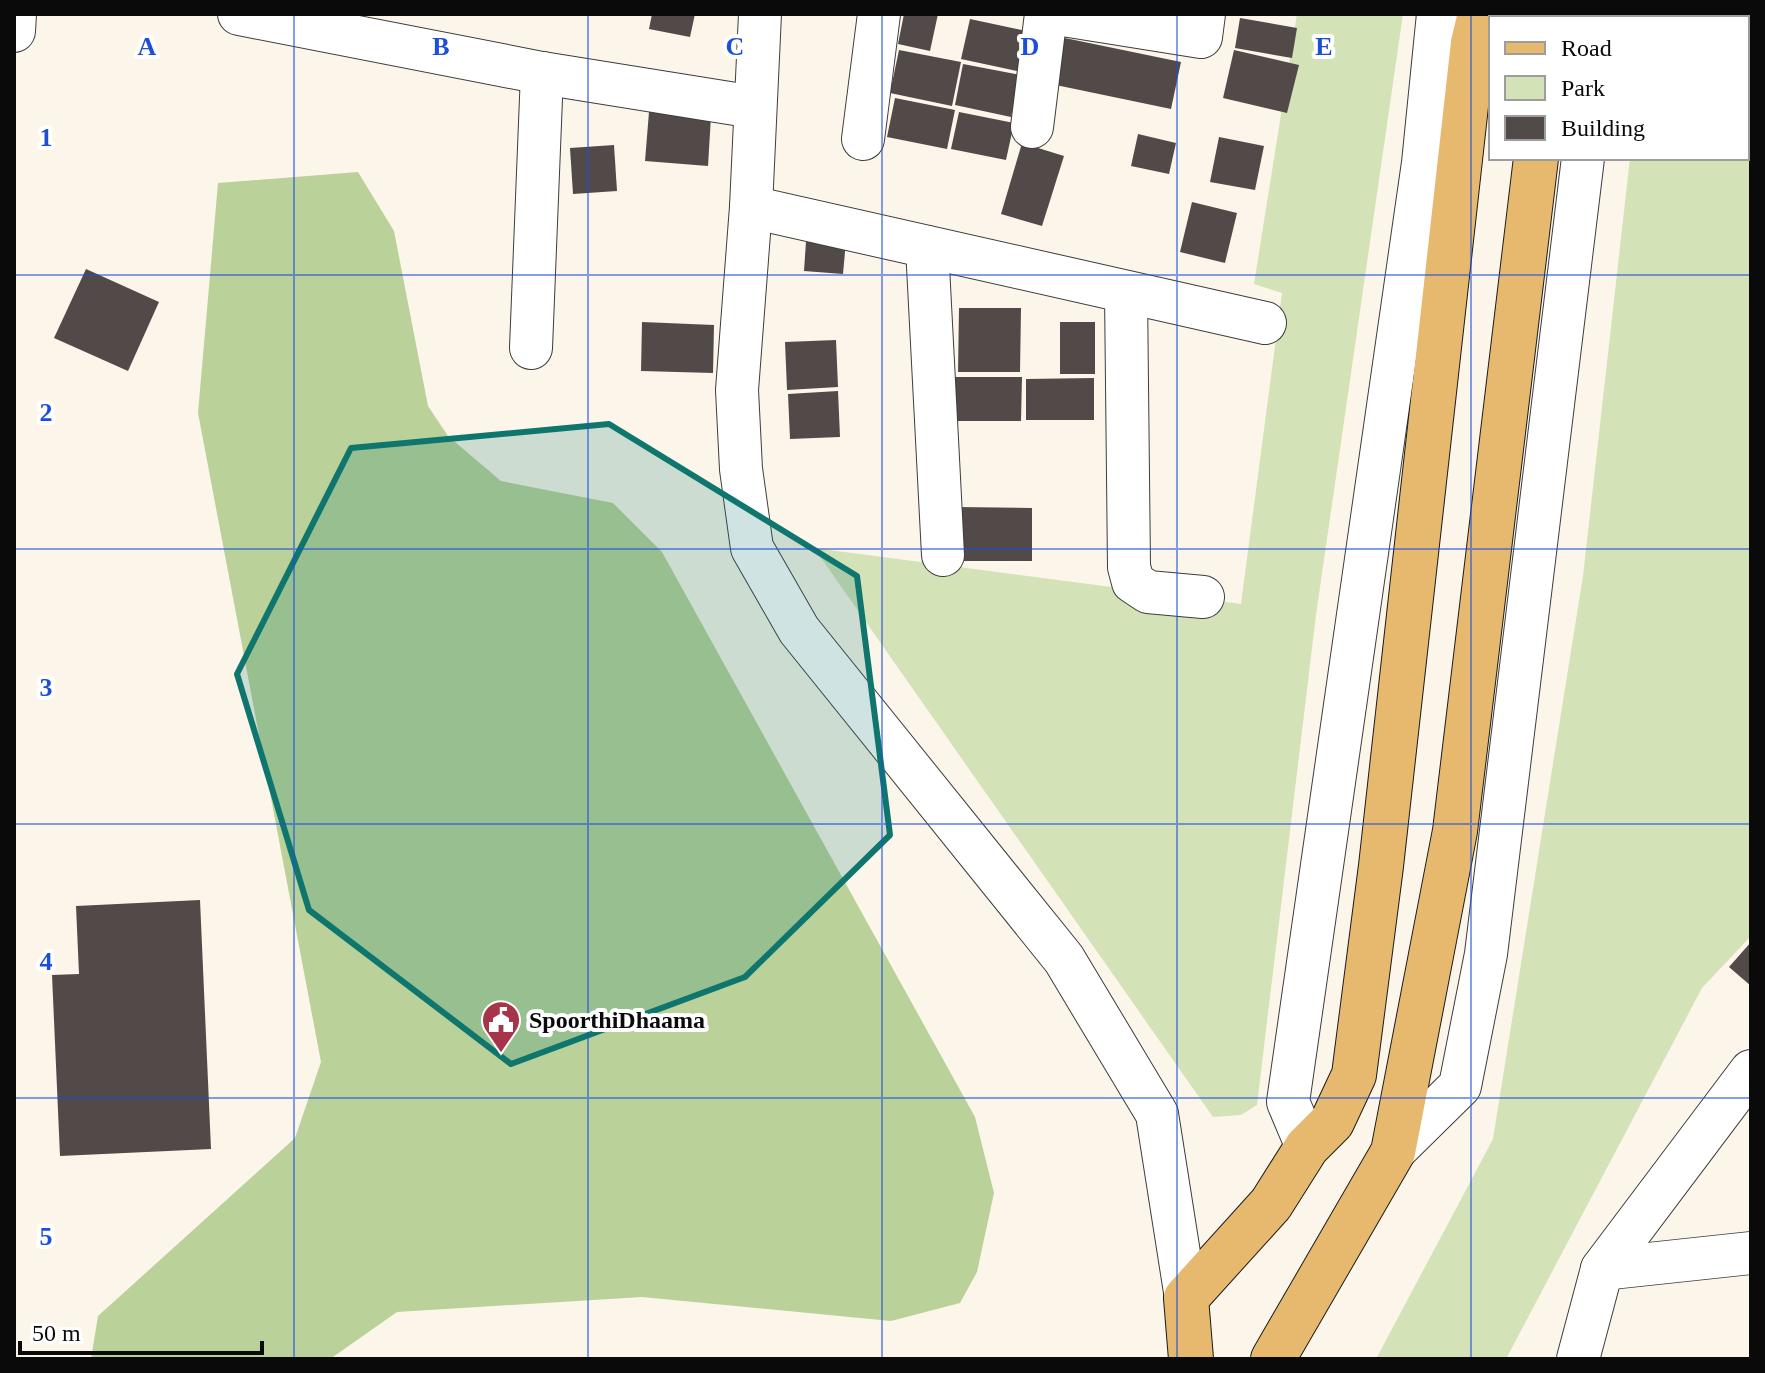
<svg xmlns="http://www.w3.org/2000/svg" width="1765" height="1373" font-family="'Times New Roman',serif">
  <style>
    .green { fill: #d4e2b8 }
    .forest { fill: #bad199 }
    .building { fill: #514a48 }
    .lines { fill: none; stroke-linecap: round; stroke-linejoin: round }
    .minor-casing { stroke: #3d3d3d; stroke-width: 44 }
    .major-casing { stroke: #1b1b1b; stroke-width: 46 }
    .minor { stroke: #fff; stroke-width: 42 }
    .major { stroke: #e7b96f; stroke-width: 44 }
    .marked { fill: #0f766e; fill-opacity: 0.2; stroke: #0f766e; stroke-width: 6; stroke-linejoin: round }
    .grid { fill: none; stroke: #1d4ed8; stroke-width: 2; stroke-opacity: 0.55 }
    .labels { text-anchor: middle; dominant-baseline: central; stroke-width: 8; stroke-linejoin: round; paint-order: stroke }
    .poi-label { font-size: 24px; font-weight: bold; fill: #0a0a0a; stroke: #fff; text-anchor: start }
    .grid-label { font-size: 26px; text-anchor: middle; font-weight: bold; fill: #1d4ed8; stroke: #fff; stroke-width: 8; stroke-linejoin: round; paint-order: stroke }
  </style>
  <rect width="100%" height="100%" fill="#fcf6ea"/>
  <g class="green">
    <path d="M 1297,14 L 1403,14 L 1316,615 L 1257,1105 L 1241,1115 L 1213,1117 L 814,548 L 1241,604 L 1282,293 L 1254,284 Z"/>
    <path d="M 1647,14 L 1751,14 L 1751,936 L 1702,988 L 1506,1359 L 1376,1359 L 1493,1139 L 1583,576 L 1630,158 L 1747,158 L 1747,18 L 1646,18 Z"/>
  </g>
  <path class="forest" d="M 358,172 L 394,231 L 428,406 L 448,436 L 501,481 L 613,503 L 662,552 L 975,1117 L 994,1193 L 977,1272 L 960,1303 L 891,1321 L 642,1297 L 397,1312 L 330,1359 L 91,1359 L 98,1316 L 295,1138 L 321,1062 L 198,413 L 218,183 Z"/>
  <g class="building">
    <path d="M 652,14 L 695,14 L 690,37 L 649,29 Z"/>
    <path d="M 904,14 L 938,14 L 930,51 L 898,44 Z"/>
    <path d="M 1240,18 L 1297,28 L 1292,58 L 1235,48 Z"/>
    <path d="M 970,19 L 1026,31 L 1017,71 L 961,59 Z"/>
    <path d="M 1060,37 L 1181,62 L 1171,109 L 1051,84 Z"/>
    <path d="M 899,50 L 961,62 L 952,106 L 890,93 Z"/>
    <path d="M 1234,50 L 1299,65 L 1287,113 L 1223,98 Z"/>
    <path d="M 963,64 L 1020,75 L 1011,117 L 955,105 Z"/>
    <path d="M 895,98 L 955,110 L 947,149 L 887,137 Z"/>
    <path d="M 649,112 L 711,116 L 708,166 L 645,161 Z"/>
    <path d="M 959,112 L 1014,123 L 1006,160 L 951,149 Z"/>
    <path d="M 1138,134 L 1176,143 L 1169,174 L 1131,166 Z"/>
    <path d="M 1219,137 L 1264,146 L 1255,190 L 1210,182 Z"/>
    <path d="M 1022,143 L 1064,156 L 1042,226 L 1001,214 Z"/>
    <path d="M 614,145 L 617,191 L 573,194 L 570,148 Z"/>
    <path d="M 1192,202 L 1237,213 L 1225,263 L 1180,252 Z"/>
    <path d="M 807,227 L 847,230 L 843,274 L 804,271 Z"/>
    <path d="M 86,269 L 159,302 L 128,371 L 54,338 Z"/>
    <path d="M 959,308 L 1021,308 L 1020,372 L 958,372 Z"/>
    <path d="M 642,322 L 714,325 L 713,373 L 641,371 Z"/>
    <rect x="1060" y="322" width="35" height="52"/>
    <path d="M 836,340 L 838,387 L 787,390 L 785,342 Z"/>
    <path d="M 955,377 L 1022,377 L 1021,421 L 955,421 Z"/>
    <path d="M 1094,378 L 1094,420 L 1026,420 L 1026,379 Z"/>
    <path d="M 838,391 L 840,437 L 790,439 L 788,394 Z"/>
    <path d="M 957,507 L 1032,508 L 1032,561 L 956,561 Z"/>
    <path d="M 200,900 L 211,1149 L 60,1156 L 52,975 L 79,974 L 76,906 Z"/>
    <path d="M 1751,942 L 1751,986 L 1729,967 Z"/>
  </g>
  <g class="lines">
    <g class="minor-casing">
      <g id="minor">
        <path d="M 239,14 L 542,73 L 754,107"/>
        <path d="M 760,14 L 751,207 L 737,390 L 741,469 L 752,548 L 799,630 L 1064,959 L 1157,1114 L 1186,1298"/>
        <path d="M 1057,14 L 1201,37 L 1204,14"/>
        <path d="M 1605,18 L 1605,14"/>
        <path d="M 14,31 L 15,14"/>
        <path d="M 1032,127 L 1046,14"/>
        <path d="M 863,139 L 879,14"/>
        <path d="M 751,207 L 1265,323"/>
        <path d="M 927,247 L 943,555"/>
        <path d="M 1126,292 L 1129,567 L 1133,582 L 1148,592 L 1203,597"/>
        <path d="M 531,348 L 542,73"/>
        <path d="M 1307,1147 L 1288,1102 L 1423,163 L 1438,14"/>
        <path d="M 1393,1152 L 1460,1086 L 1486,954 L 1583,158"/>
        <path d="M 1602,1269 L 1751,1253"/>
        <path d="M 1578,1359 L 1602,1269 L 1751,1071"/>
      </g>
    </g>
    <g class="major-casing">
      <g id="major">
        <path d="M 1560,18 L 1561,14"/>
        <path d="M 1191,1359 L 1186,1298 L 1271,1204 L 1307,1147 L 1332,1122 L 1354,1075 L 1381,866 L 1473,43 L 1480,14"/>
        <path d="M 1273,1359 L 1393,1152 L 1455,831 L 1536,158"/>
      </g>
    </g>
    <use href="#minor" class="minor"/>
    <use href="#major" class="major"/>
  </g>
  <path class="marked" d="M 609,424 L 857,576 L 890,835 L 745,977 L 511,1064 L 309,910 L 237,674 L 351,448 Z"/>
  <path class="grid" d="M 294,14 L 294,1359M 588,14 L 588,1359M 882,14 L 882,1359M 1177,14 L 1177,1359M 1471,14 L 1471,1359M 14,275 L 1751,275M 14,549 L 1751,549M 14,824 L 1751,824M 14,1098 L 1751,1098"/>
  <defs>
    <g id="civic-pin" transform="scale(2)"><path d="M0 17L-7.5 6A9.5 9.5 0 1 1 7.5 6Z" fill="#a8344a" stroke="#fff"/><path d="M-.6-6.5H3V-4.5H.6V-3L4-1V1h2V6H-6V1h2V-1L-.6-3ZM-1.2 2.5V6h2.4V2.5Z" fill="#fff"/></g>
  </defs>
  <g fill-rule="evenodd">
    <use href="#civic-pin" x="501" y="1020"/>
  </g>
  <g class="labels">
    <g class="poi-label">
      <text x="529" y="1020">SpoorthiDhaama</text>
    </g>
  </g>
  <g class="grid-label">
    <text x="147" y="55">A</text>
    <text x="441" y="55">B</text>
    <text x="735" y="55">C</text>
    <text x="1030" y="55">D</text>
    <text x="1324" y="55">E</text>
    <text x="46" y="146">1</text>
    <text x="46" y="421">2</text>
    <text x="46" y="696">3</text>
    <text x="46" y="970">4</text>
    <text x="46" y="1245">5</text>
  </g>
  <rect width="1765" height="1373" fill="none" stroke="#0a0a0a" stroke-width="32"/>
  <rect x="1489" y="16" width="260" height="144" fill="#ffffff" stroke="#9d9d9d" stroke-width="2"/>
  <rect x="1505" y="42" width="40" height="12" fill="#e7b96f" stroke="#9d9d9d" stroke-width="2"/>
  <text x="1561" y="56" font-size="24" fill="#0a0a0a">Road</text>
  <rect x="1505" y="76" width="40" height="24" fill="#d4e2b8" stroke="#9d9d9d" stroke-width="2"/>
  <text x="1561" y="96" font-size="24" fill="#0a0a0a">Park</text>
  <rect x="1505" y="116" width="40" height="24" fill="#514a48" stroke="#9d9d9d" stroke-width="2"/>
  <text x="1561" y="136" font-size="24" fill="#0a0a0a">Building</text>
  <path d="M20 1341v12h242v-12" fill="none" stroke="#0a0a0a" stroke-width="4"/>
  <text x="32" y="1341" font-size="24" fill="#0a0a0a" stroke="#ffffff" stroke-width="6" paint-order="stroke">50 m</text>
</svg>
